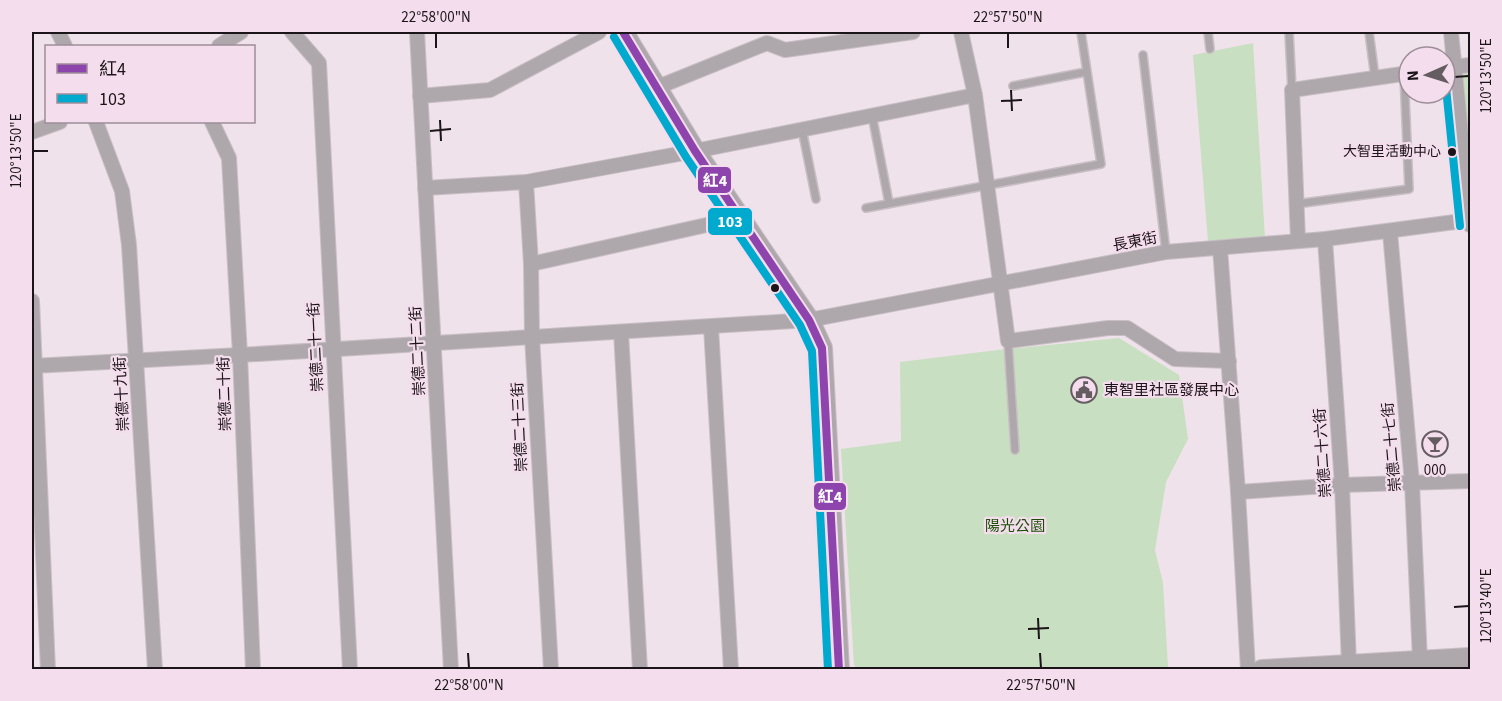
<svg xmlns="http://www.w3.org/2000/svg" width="1502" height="701" font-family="'Source Sans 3','Noto Sans TC',sans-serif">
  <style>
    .green { fill: #c9dfc1 }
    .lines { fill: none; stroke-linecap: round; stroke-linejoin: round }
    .lane-casing { stroke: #c8bec4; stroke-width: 10 }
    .street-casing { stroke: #c8bec4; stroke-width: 16 }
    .secondary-casing { stroke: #c8bec4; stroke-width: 22 }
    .lane { stroke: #aea8ac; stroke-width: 7 }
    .street { stroke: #aea8ac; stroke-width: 14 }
    .secondary { stroke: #aea7ab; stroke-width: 20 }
    .bus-1-casing { stroke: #f4dded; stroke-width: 12 }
    .bus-2-casing { stroke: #f4dded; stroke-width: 12 }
    .bus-1 { stroke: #8e44ad; stroke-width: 8 }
    .bus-2 { stroke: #00a9ce; stroke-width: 8 }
    .ticks { fill: none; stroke: #1b1419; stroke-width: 2 }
    .bus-dot { fill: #1b1419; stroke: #f4dded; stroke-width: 2 }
    .labels { text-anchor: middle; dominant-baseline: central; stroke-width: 4.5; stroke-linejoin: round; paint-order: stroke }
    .bus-label { font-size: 14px; fill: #1b1419; stroke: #f4dded; text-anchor: end }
    .street-label { font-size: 15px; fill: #1b1419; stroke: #f4dded }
    .poi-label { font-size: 15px; fill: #1b1419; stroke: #f4dded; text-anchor: start }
    .park-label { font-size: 15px; fill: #194f05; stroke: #f4dded }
    .line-badge { stroke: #f4dded; stroke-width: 2 }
    .badge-label { font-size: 16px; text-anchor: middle; font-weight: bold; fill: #fff }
    .neatline { fill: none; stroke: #1b1419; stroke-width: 2 }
    .ticks-label { font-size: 15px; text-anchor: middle; fill: #1b1419 }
  </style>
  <rect width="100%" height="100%" fill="#efe2eb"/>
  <g class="green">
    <path d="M 1253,43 L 1265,238 L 1208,242 L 1193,55 Z"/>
    <path d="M 1470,70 L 1470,195 L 1456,71 Z"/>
    <path d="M 1119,338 L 1179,375 L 1188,439 L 1166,482 L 1155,550 L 1163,583 L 1168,667 L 1109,670 L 857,669 L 854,665 L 841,449 L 901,441 L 900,362 L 998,350 Z"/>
  </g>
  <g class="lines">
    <g class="lane-casing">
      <g id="lane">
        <path d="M 1208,32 L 1210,49"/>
        <path d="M 1289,32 L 1292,90"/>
        <path d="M 1369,32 L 1375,77"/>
        <path d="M 1143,55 L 1166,252"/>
        <path d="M 1013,86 L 1086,72"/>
        <path d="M 872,115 L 889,203"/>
        <path d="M 802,129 L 816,199"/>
        <path d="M 1296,204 L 1409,189 L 1404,74"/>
        <path d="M 866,208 L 1101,164 L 1081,32"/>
        <path d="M 1008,341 L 1015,450"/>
      </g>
    </g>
    <g class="street-casing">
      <g id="street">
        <path d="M 58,32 L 65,46"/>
        <path d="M 292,32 L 319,63 L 350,670"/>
        <path d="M 417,32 L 451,670"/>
        <path d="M 961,32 L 975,95 L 1008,341 L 1108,328 L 1127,328 L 1175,359 L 1229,361"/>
        <path d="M 1451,32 L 1470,225"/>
        <path d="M 219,46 L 241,32"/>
        <path d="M 1445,68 L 1470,65"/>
        <path d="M 658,87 L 767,43 L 785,50 L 913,32"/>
        <path d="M 420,96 L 490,90 L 599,32"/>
        <path d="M 96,122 L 122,191 L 129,245 L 155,670"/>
        <path d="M 212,122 L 229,158 L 240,355 L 253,670"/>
        <path d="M 32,132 L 60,122"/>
        <path d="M 526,182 L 531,264 L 532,336 L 551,670"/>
        <path d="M 425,188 L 526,182 L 695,151 L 975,95"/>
        <path d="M 1390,232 L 1412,483 L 1420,661"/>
        <path d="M 1325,239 L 1342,485 L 1349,665"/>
        <path d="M 1298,240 L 1292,90 L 1409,73"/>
        <path d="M 1220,248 L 1238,492 L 1248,670"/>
        <path d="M 531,264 L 738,218"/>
        <path d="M 32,301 L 48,670"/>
        <path d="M 711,327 L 731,670"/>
        <path d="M 621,332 L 640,670"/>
        <path d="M 32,366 L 240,355 L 809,320 L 1166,252 L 1325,239 L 1470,220"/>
        <path d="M 1238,492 L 1342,485 L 1470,481"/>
      </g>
    </g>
    <g class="secondary-casing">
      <g id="secondary">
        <path d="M 623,32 L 695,151 L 809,320 L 822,348 L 839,670"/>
        <path d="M 1262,670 L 1470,658"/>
      </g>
    </g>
    <use href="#lane" class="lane"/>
    <use href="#street" class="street"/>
    <use href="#secondary" class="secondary"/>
    <g class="bus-1-casing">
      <path id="bus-1" d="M 623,32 L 695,151 L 809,320 L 822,348 L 839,670"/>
    </g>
    <g class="bus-2-casing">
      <g id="bus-2">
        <path d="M 614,37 L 686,157 L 800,325 L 812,351 L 828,670"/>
        <path d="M 1445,78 L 1460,226"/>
      </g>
    </g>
    <use href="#bus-1" class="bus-1"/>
    <use href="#bus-2" class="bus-2"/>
  </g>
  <path class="ticks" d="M 436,33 L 436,48M 1008,33 L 1008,48M 1454,77 L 1469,76M 1011,90 L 1012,111M 1001,101 L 1022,100M 440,120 L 441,141M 430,131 L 451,129M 33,151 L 48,151M 1454,607 L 1469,606M 1038,618 L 1039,639M 1028,629 L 1049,628M 468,653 L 469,668M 1040,653 L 1041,668"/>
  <defs>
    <g id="civic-ring" transform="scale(1.35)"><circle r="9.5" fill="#f4dded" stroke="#655c62" stroke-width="1.5"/><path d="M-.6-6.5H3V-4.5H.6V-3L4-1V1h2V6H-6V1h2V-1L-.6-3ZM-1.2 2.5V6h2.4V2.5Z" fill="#655c62"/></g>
    <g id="bar-ring" transform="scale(1.35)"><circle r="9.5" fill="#f4dded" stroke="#655c62" stroke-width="1.5"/><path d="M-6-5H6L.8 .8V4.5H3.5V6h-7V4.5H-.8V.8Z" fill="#655c62"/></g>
  </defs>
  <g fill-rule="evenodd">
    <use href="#civic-ring" x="1084" y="390"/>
    <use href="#bar-ring" x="1435" y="444"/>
  </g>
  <g class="bus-dot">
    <circle cx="1452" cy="152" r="5"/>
    <circle cx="775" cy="288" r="5"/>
  </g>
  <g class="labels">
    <g class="bus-label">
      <text x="1441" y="152">大智里活動中心</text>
    </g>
    <g class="street-label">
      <text transform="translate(1135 242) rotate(-11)">長東街</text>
      <text transform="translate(316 347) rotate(-93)">崇德二十一街</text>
      <text transform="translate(418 351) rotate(-93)">崇德二十二街</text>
      <text transform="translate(122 394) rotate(-93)">崇德十九街</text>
      <text transform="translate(225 394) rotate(-92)">崇德二十街</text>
      <text transform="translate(520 427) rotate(-93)">崇德二十三街</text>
      <text transform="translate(1392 447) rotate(-95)">崇德二十七街</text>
      <text transform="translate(1323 453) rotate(-94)">崇德二十六街</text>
    </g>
    <g class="poi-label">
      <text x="1104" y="390">東智里社區發展中心</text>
      <text x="1435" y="470" text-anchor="middle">000</text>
    </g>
    <g class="park-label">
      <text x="1015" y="526">陽光公園</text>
    </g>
  </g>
  <g class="line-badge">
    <rect x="697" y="166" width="35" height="28" rx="6" fill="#8e44ad"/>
    <rect x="707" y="207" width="46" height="29" rx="6" fill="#00a9ce"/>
    <rect x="813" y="482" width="34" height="29" rx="6" fill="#8e44ad"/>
  </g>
  <g class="badge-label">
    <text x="715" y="186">紅4</text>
    <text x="730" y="227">103</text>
    <text x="830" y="502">紅4</text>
  </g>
  <rect width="1502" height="701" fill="none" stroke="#f4dded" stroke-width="66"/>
  <rect x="45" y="45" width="210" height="78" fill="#f4dded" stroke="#9d8d98" stroke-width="1.5"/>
  <rect x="57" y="64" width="30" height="9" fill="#8e44ad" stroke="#9d8d98" stroke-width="1.5"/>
  <text x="99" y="75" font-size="18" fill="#1b1419">紅4</text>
  <rect x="57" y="94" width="30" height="9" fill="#00a9ce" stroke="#9d8d98" stroke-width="1.5"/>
  <text x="99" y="105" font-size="18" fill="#1b1419">103</text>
  <g transform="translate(1427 75) rotate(267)"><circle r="28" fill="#f4dded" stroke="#9d8d98" stroke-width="1.5"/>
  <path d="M0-4.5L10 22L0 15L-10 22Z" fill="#655c62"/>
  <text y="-9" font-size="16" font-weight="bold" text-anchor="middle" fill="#1b1419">N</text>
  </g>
  <rect x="33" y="33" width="1436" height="635" class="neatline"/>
  <g class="ticks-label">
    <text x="436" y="22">22°58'00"N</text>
    <text x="1008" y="22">22°57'50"N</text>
    <text transform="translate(1486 76) rotate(-90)" y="5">120°13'50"E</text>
    <text transform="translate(16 151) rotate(-90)" y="5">120°13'50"E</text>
    <text transform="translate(1486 606) rotate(-90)" y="5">120°13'40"E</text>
    <text x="469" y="690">22°58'00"N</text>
    <text x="1041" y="690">22°57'50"N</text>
  </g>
</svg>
